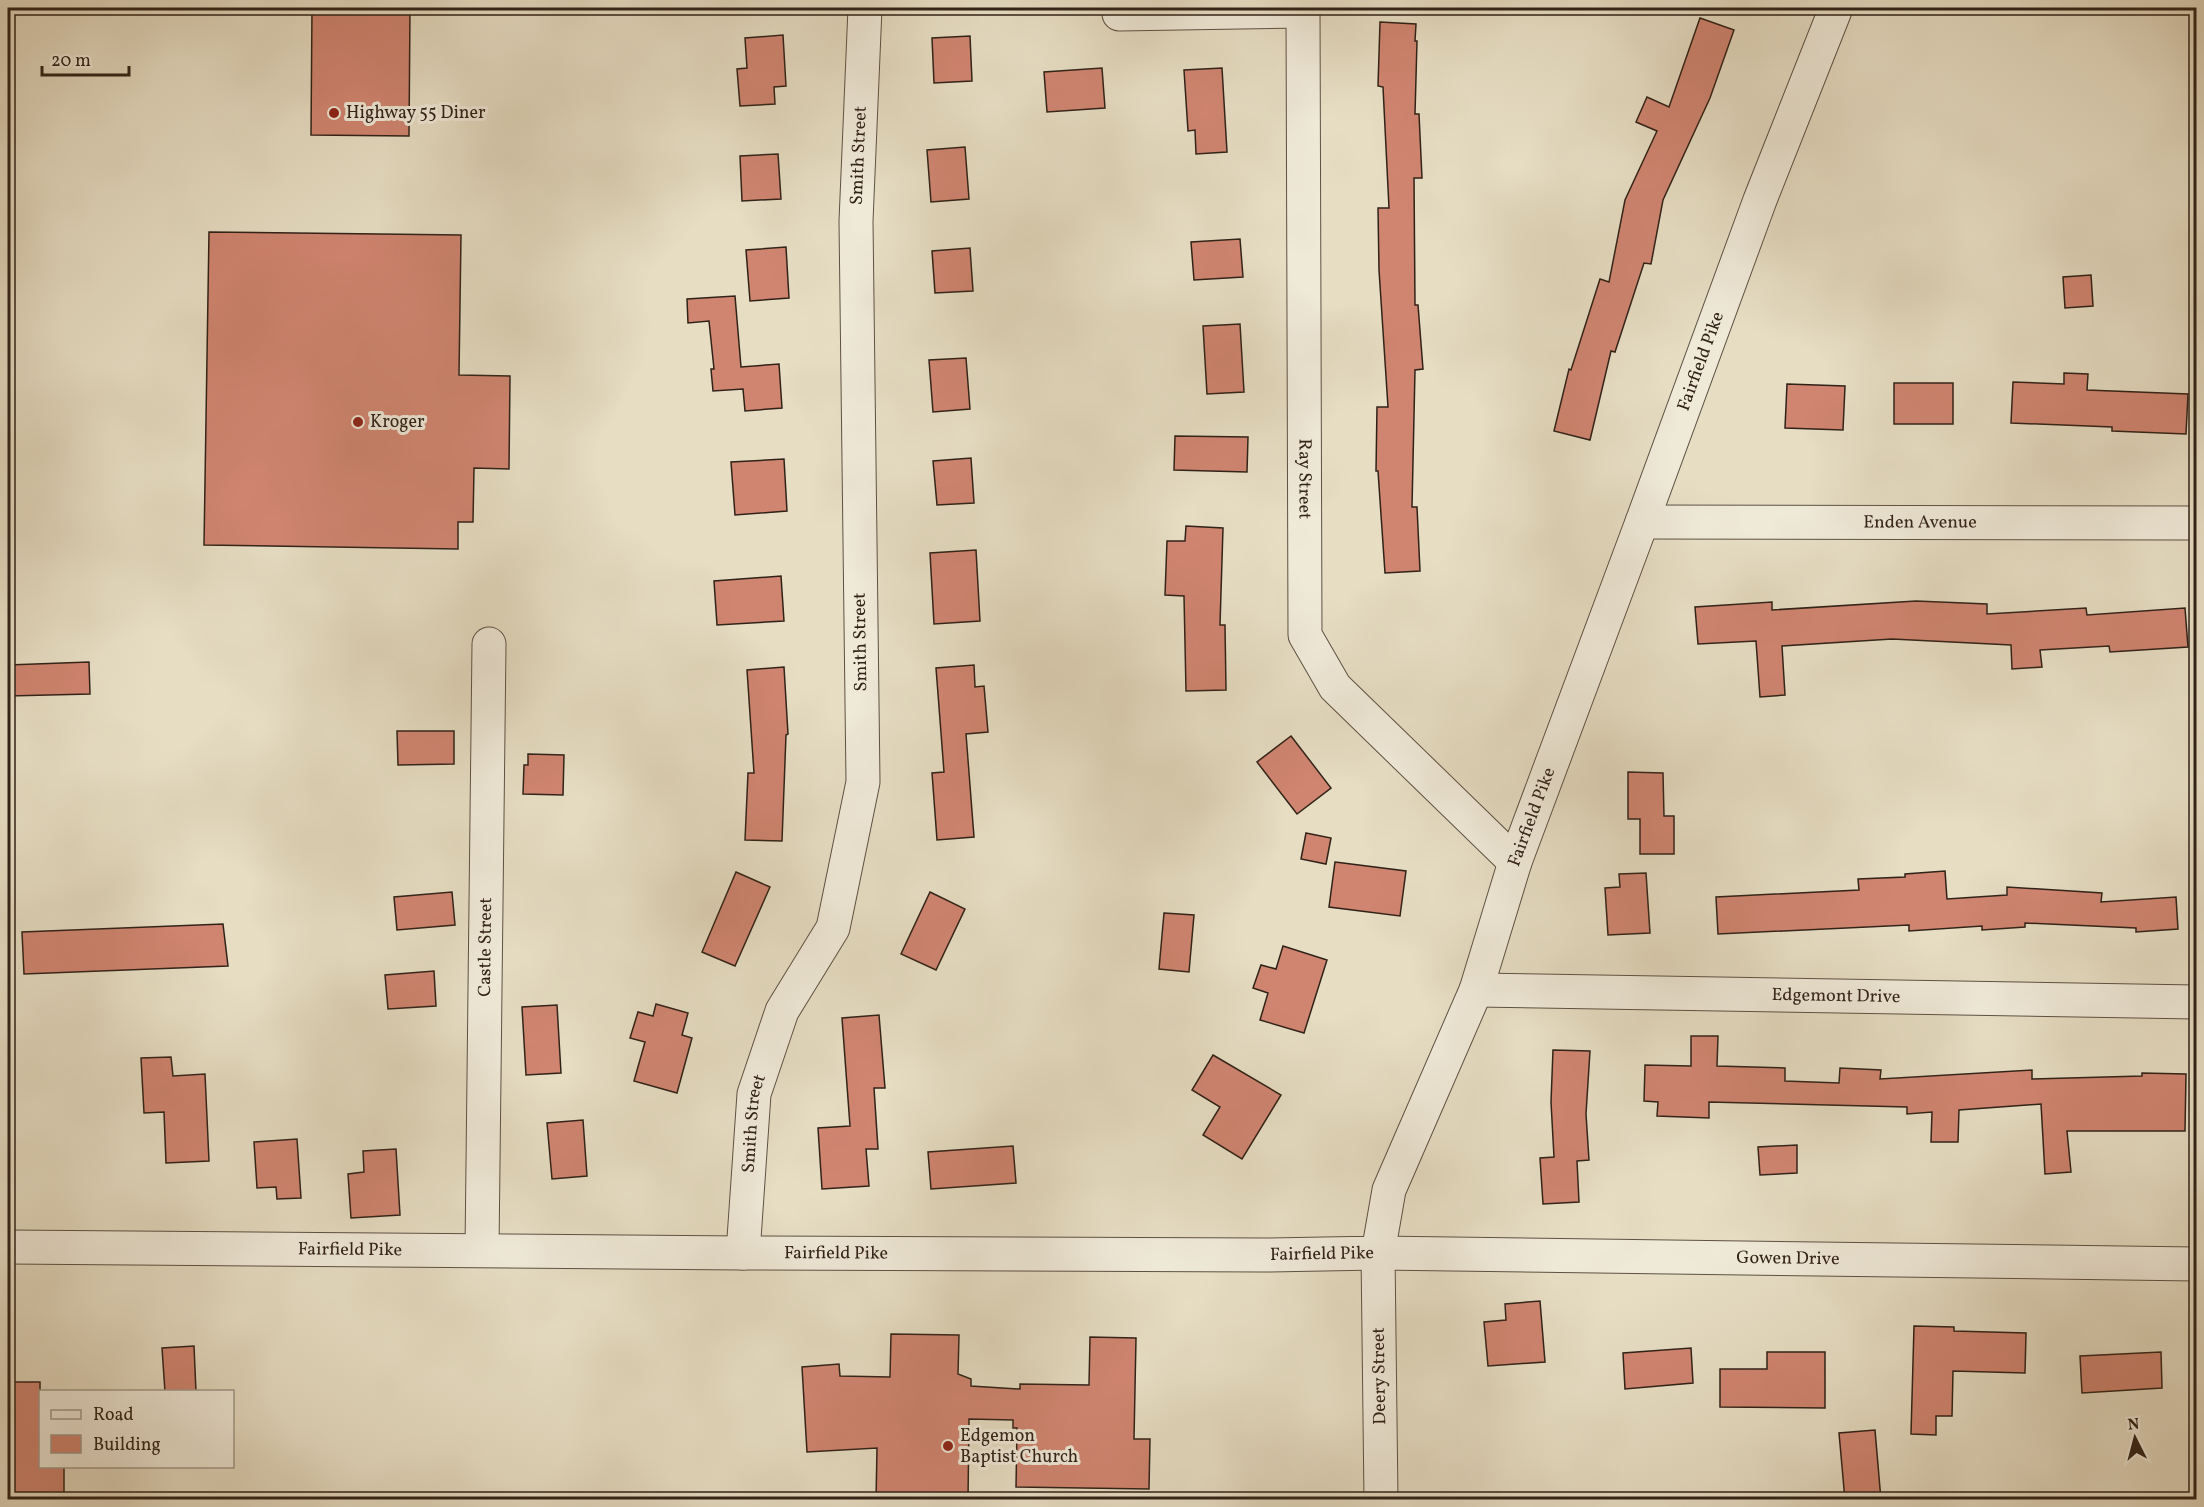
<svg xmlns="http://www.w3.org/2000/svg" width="2204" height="1507" font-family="Vollkorn,serif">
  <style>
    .building { fill: #d08571; stroke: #312218; stroke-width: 1.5 }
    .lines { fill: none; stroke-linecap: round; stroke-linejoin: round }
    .minor-casing { stroke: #5e5143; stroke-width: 35 }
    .minor { stroke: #efe9d8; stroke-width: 33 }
    .poi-dot { fill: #8f2418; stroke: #efe9d8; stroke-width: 2 }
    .labels { text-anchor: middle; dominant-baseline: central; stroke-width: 6; stroke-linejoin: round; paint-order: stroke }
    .poi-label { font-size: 18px; fill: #312218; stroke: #efe9d8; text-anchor: start }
    .street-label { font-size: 18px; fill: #312218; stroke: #efe9d8 }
  </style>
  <rect width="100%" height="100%" fill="#e6ddc3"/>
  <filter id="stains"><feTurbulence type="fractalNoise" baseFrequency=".00333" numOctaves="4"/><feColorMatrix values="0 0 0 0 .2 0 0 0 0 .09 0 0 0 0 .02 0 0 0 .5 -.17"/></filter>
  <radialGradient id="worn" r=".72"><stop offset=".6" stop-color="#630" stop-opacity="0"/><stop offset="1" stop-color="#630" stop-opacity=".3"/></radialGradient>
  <g class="building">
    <path d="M 312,8 L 410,8 L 409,136 L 311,135 Z"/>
    <path d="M 1700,18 L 1734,30 L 1710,98 L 1663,200 L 1651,264 L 1644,263 L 1615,352 L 1611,351 L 1590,440 L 1554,431 L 1569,369 L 1571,370 L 1600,279 L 1609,282 L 1625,200 L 1657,131 L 1636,122 L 1647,97 L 1669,107 Z"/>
    <path d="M 1380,22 L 1416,24 L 1415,41 L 1417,41 L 1415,114 L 1419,114 L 1422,178 L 1414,178 L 1415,305 L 1418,305 L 1423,369 L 1415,370 L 1412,507 L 1417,507 L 1420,571 L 1385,573 L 1378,471 L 1376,471 L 1377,407 L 1388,407 L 1379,270 L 1378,208 L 1389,208 L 1383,87 L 1378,86 Z"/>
    <path d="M 783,35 L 786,86 L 774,87 L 775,104 L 740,106 L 737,69 L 747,68 L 745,38 Z"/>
    <path d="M 970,36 L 972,81 L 934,83 L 932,38 Z"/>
    <path d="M 1102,68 L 1105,108 L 1047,112 L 1044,72 Z"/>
    <path d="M 1222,68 L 1227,152 L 1196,154 L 1195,130 L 1188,131 L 1184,70 Z"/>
    <path d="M 965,147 L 969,199 L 931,202 L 927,150 Z"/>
    <path d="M 778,154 L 781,199 L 742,201 L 740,156 Z"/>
    <path d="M 209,232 L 461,235 L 459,375 L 510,376 L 509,469 L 474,468 L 473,522 L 458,522 L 458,549 L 204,545 Z"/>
    <path d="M 1240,239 L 1243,277 L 1194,280 L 1191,242 Z"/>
    <path d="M 786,247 L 789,298 L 750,301 L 746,250 Z"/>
    <path d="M 970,248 L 973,291 L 935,293 L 932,251 Z"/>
    <path d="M 2091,275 L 2093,306 L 2065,308 L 2063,277 Z"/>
    <path d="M 735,296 L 741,367 L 779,364 L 782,408 L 745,411 L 743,389 L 713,391 L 711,369 L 714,369 L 709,321 L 688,323 L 687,299 Z"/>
    <path d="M 1240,324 L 1244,392 L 1207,394 L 1203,326 Z"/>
    <path d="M 966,358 L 970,409 L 933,412 L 929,360 Z"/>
    <path d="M 2064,373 L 2088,374 L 2087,390 L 2188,394 L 2186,434 L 2112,431 L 2112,427 L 2011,423 L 2013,382 L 2064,384 Z"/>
    <rect x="1894" y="383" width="59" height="41"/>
    <path d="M 1787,384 L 1845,386 L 1843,430 L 1785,428 Z"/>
    <path d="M 1175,436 L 1248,437 L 1247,472 L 1174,470 Z"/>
    <path d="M 971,458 L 974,503 L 937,505 L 933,461 Z"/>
    <path d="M 784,459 L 787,511 L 735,515 L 731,462 Z"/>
    <path d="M 1186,526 L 1223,528 L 1220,625 L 1225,625 L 1226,690 L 1186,691 L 1184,596 L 1165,595 L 1167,541 L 1185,541 Z"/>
    <path d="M 976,550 L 980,621 L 934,624 L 930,553 Z"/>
    <path d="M 781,576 L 784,621 L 717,625 L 714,581 Z"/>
    <path d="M 1916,601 L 1987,604 L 1987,614 L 2086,608 L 2087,615 L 2185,608 L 2188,647 L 2110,652 L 2109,646 L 2040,650 L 2042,667 L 2012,669 L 2011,645 L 1892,639 L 1782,646 L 1785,695 L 1760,697 L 1756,641 L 1698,644 L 1695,607 L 1772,602 L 1772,610 Z"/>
    <path d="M 89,662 L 90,694 L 8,696 L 8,665 Z"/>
    <path d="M 974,665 L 975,687 L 984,686 L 988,732 L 966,734 L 974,837 L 937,840 L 932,773 L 944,772 L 936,668 Z"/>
    <path d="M 784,667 L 788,734 L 786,735 L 782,841 L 745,840 L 748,773 L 754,773 L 747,670 Z"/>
    <path d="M 397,731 L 454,731 L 454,764 L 398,765 Z"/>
    <path d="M 1291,736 L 1331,788 L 1297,814 L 1257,762 Z"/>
    <path d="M 528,754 L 564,755 L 563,795 L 523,794 L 524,765 L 528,765 Z"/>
    <path d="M 1628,772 L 1663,773 L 1664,816 L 1674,816 L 1674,854 L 1640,854 L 1640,819 L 1628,819 Z"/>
    <path d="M 1306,833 L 1331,838 L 1326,864 L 1301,859 Z"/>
    <path d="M 1335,862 L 1406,871 L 1400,916 L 1329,907 Z"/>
    <path d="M 1945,871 L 1947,899 L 2007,895 L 2007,887 L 2102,893 L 2101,902 L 2176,897 L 2178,929 L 2136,932 L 2136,928 L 2025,923 L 2025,927 L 1982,930 L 1982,926 L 1909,931 L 1909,925 L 1718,934 L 1716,897 L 1859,890 L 1858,879 L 1905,877 L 1905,874 Z"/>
    <path d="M 736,872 L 770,887 L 735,966 L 702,952 Z"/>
    <path d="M 1646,873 L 1650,933 L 1608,935 L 1605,888 L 1620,887 L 1619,874 Z"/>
    <path d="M 452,892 L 455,925 L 397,930 L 394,897 Z"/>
    <path d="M 930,892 L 965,909 L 936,970 L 901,954 Z"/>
    <path d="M 1164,913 L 1194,915 L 1189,972 L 1159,969 Z"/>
    <path d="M 223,924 L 228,966 L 24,974 L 22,932 Z"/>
    <path d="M 1283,946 L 1327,960 L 1304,1033 L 1260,1020 L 1268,993 L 1253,988 L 1261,965 L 1276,969 Z"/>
    <path d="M 434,971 L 436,1006 L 388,1009 L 385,975 Z"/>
    <path d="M 656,1004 L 688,1013 L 682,1035 L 692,1038 L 677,1093 L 634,1081 L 645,1042 L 630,1038 L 638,1012 L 653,1016 Z"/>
    <path d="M 557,1005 L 561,1073 L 526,1075 L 522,1007 Z"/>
    <path d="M 879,1015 L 885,1088 L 874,1088 L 878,1149 L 866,1149 L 869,1186 L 822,1189 L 818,1128 L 850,1126 L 842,1018 Z"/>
    <path d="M 1691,1036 L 1718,1036 L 1717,1066 L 1785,1068 L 1785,1081 L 1839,1083 L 1840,1068 L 1881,1070 L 1880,1079 L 2032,1070 L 2032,1079 L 2142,1076 L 2142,1073 L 2186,1074 L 2185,1131 L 2067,1131 L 2071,1172 L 2045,1174 L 2041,1104 L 1959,1110 L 1958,1142 L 1931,1142 L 1932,1112 L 1907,1114 L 1907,1107 L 1709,1102 L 1709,1118 L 1657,1116 L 1658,1102 L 1644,1101 L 1645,1065 L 1691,1066 Z"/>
    <path d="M 1553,1050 L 1590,1051 L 1586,1114 L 1589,1160 L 1577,1161 L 1579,1202 L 1543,1204 L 1540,1158 L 1554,1157 L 1551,1102 Z"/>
    <path d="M 1213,1055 L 1281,1095 L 1242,1159 L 1203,1135 L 1220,1107 L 1192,1090 Z"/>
    <path d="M 171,1057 L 173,1076 L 205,1074 L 209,1161 L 166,1163 L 164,1112 L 144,1113 L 141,1058 Z"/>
    <path d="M 583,1120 L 587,1176 L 552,1179 L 547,1123 Z"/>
    <path d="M 297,1139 L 301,1198 L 277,1199 L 276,1187 L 257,1188 L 254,1142 Z"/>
    <path d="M 1797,1145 L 1797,1173 L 1760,1175 L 1758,1147 Z"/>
    <path d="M 1013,1146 L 1016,1183 L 931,1189 L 928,1152 Z"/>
    <path d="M 396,1149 L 400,1215 L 351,1218 L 348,1174 L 364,1172 L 363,1151 Z"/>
    <path d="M 1540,1301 L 1545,1362 L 1488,1366 L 1484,1322 L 1506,1320 L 1505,1304 Z"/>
    <path d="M 1914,1326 L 1954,1327 L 1954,1331 L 2026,1333 L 2025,1373 L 1953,1371 L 1952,1416 L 1936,1416 L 1936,1435 L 1911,1434 Z"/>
    <path d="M 891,1334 L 959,1335 L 958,1374 L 971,1379 L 971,1386 L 1020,1389 L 1020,1384 L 1089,1385 L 1090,1337 L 1136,1338 L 1134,1439 L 1150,1439 L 1149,1489 L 1016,1487 L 1017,1428 L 1013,1428 L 1013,1420 L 969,1419 L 968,1500 L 876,1500 L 877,1448 L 807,1452 L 802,1367 L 839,1364 L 840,1376 L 890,1377 Z"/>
    <path d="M 194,1346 L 196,1392 L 165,1392 L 162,1348 Z"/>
    <path d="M 1691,1348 L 1693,1383 L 1625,1389 L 1623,1353 Z"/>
    <path d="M 1767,1352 L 1825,1352 L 1825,1408 L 1720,1407 L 1720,1369 L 1767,1369 Z"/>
    <path d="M 2161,1352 L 2162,1388 L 2082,1393 L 2080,1356 Z"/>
    <path d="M 8,1382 L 40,1382 L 40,1467 L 64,1467 L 64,1500 L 8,1500 Z"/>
    <path d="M 1875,1430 L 1881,1500 L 1845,1500 L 1839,1433 Z"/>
  </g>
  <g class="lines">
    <g class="minor-casing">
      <g id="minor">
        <path id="s1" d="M 1303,8 L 1305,635 L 1335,687 L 1515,862"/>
        <path d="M 1119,14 L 1303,11"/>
        <path id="s2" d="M 1642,522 L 2196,523"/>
        <path id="s3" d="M 1476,990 L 2196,1002"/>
        <path id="s4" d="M 8,1247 L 743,1253 L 1265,1255 L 1378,1253 L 1389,1190 L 1476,990 L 1515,862 L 1642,522 L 1760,200 L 1836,8"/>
        <path id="s5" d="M 482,1250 L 489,644"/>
        <path id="s6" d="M 743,1253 L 754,1094 L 782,1011 L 833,928 L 863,782 L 856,221 L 865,8"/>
        <path id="s7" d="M 1381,1500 L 1378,1253 L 2196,1264"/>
      </g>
    </g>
    <use href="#minor" class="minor"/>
  </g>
  <g class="poi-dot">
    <circle cx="334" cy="113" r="6"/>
    <circle cx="358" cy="422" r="6"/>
    <circle cx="948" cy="1446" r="6"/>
  </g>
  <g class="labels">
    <g class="poi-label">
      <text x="346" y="113">Highway 55 Diner</text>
      <text x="370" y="422">Kroger</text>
      <text x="960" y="1436">Edgemon<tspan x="960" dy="21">Baptist Church</tspan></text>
    </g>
    <g class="street-label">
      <text stroke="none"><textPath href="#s6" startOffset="1120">Smith Street</textPath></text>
      <text stroke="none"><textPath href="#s4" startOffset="2320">Fairfield Pike</textPath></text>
      <text stroke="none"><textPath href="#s1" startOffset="471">Ray Street</textPath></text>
      <text stroke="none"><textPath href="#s2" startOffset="278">Enden Avenue</textPath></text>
      <text transform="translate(861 642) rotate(-91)">Smith Street</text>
      <text stroke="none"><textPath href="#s4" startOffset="1834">Fairfield Pike</textPath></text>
      <text stroke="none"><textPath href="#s5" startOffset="303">Castle Street</textPath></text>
      <text stroke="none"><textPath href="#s3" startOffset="360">Edgemont Drive</textPath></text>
      <text stroke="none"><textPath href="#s6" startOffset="130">Smith Street</textPath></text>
      <text stroke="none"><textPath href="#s4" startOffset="342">Fairfield Pike</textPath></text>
      <text stroke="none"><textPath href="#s4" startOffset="1314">Fairfield Pike</textPath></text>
      <text stroke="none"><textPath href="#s4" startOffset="828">Fairfield Pike</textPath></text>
      <text stroke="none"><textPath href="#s7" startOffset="657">Gowen Drive</textPath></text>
      <text transform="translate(1380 1376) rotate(-91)">Deery Street</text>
    </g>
  </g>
  <rect width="2204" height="1507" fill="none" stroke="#e6ddc3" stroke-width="30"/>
  <rect x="9" y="9" width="2186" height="1489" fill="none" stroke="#312218" stroke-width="3"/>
  <rect x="15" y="15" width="2174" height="1477" fill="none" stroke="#312218" stroke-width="1.5"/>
  <rect x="39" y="1390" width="195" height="78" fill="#efe9d8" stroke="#a3998b" stroke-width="1.5"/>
  <rect x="51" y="1410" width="30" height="9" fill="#efe9d8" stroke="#a3998b" stroke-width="1.5"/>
  <text x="93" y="1420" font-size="18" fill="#312218">Road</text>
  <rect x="51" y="1435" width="30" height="18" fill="#d08571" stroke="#a3998b" stroke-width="1.5"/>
  <text x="93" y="1450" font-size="18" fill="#312218">Building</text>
  <g transform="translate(2135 1438) rotate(354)" stroke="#efe9d8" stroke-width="4.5" paint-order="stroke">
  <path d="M0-4.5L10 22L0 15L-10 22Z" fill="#312218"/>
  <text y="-9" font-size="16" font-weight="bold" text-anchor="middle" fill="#312218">N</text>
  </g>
  <path d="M42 66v9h87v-9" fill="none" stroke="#312218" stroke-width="3"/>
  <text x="51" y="66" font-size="18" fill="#312218" stroke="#efe9d8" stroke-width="4.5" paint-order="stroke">20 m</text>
  <rect width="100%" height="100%" filter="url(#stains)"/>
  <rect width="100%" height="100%" fill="url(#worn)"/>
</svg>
